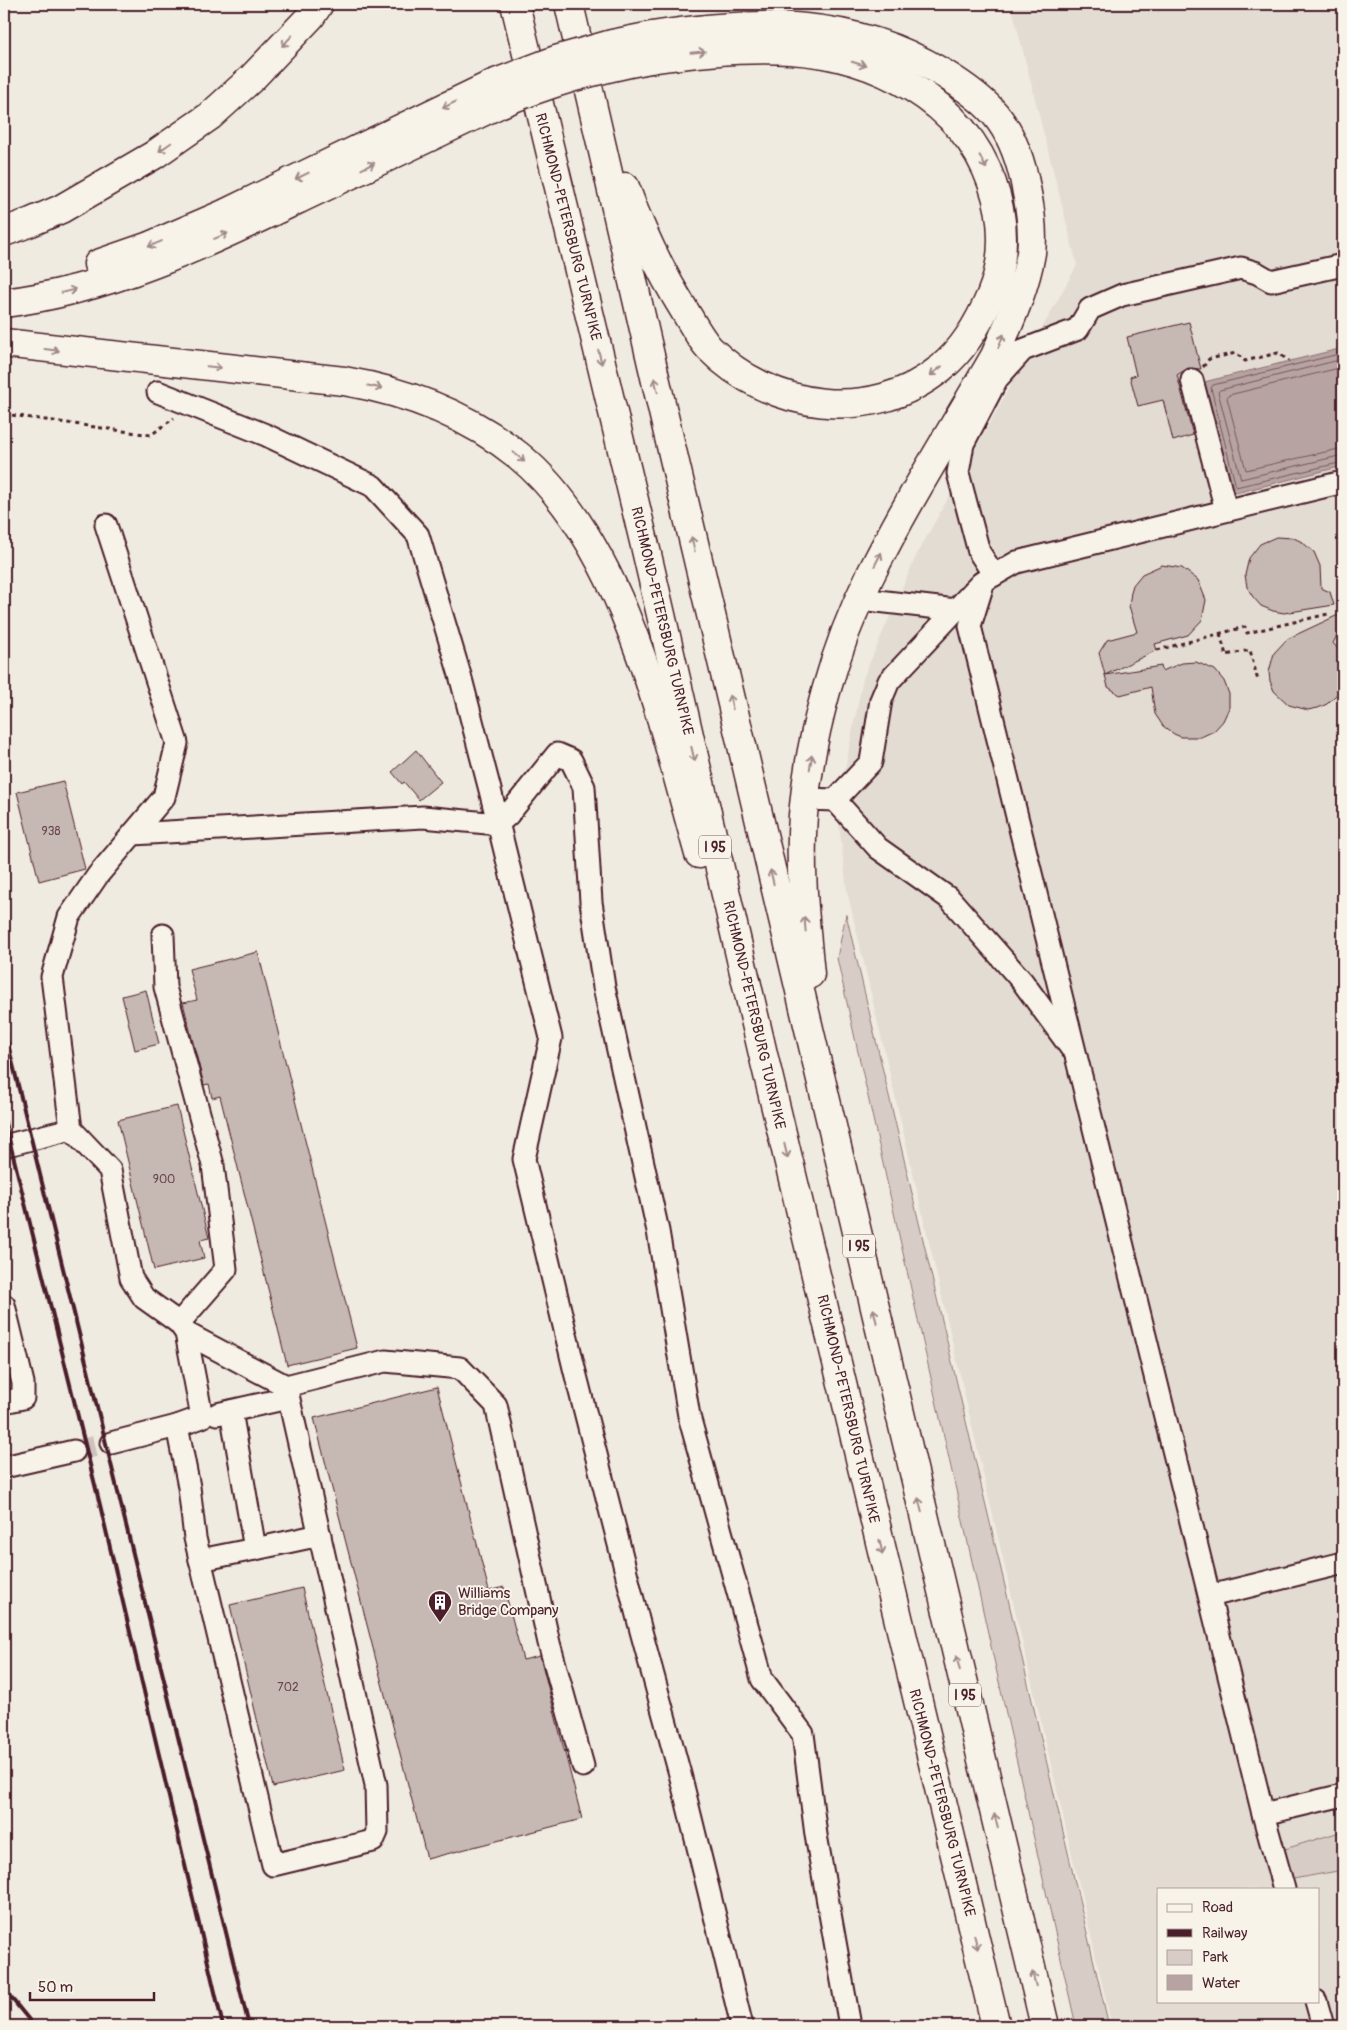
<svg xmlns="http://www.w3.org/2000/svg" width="1347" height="2030" font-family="Pangolin,sans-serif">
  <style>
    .built { fill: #e3dcd2; fill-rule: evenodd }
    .green { fill: #d8cdc6; stroke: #917678 }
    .water { fill: #b7a4a2; stroke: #8b6f72 }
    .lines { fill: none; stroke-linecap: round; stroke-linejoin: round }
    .shore { stroke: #76545b; stroke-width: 1 }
    .building { fill: #c6b8b3; stroke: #4a1f2b }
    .minor-tunnel { stroke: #cfc2bc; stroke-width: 21; stroke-dasharray: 21 11; stroke-linecap: butt }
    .minor-casing { stroke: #4a1f2b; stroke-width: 25 }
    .highway-casing { stroke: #4a1f2b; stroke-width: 31 }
    .path { stroke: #4a1f2b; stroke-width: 3; stroke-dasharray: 4 4; stroke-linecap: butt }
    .minor { stroke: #f7f3e8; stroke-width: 21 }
    .highway { stroke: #f7f3e8; stroke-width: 28 }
    .rail { stroke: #4a1f2b; stroke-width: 4 }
    .highway-bridge-casing { stroke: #4a1f2b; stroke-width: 31; stroke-linecap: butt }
    .highway-bridge { stroke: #f7f3e8; stroke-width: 28 }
    .oneway { stroke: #a0898a }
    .labels { text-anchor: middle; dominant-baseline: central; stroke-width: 4; stroke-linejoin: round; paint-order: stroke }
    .number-label { font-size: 12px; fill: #69454d }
    .shield { fill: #f7f3e8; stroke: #7e5f64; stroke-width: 1 }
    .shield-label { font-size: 14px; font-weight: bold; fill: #4a1f2b }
    .street-label { font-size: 15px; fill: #4a1f2b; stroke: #f7f3e8 }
    .poi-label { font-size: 15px; fill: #4a1f2b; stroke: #f7f3e8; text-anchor: start }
  </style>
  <rect width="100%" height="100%" fill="#f0ebe0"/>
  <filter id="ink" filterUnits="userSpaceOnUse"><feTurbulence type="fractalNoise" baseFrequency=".02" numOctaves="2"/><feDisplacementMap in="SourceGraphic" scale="10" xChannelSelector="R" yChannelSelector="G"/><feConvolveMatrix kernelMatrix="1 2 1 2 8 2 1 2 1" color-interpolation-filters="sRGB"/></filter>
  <g filter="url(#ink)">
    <path class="built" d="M 1011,4 L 1343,4 L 1343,2026 L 1112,2026 L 847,891 L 837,809 L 863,678 L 916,556 L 1077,265 ZM 1158,1889 L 1318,1889 L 1318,2001 L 1158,2001 Z"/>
    <g class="green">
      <path d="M 846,914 L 1109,2026 L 1076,2026 L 837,958 Z"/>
      <path d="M 1343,1831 L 1343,1870 L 1293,1879 L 1285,1849 Z"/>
    </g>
    <path class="water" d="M 1343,348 L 1343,466 L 1232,494 L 1204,382 Z"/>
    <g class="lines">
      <g class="shore">
        <path d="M 1343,353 L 1213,385 L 1211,388 L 1236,487 L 1343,462"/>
        <path d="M 1343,359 L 1220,390 L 1218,392 L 1241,479 L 1343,455"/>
        <path d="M 1343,367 L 1229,395 L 1227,398 L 1246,470 L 1343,448"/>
      </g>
    </g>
    <g class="building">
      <path d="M 1189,322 L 1201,369 L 1188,368 L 1177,375 L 1193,435 L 1173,441 L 1163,400 L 1138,406 L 1130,377 L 1136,375 L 1127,337 Z"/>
      <path d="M 1276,537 L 1294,538 L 1302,542 L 1314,552 L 1320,566 L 1321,588 L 1330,592 L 1334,605 L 1284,613 L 1273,611 L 1261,606 L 1253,597 L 1247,587 L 1245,575 L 1249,558 L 1260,544 Z"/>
      <path d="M 1162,565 L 1182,568 L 1198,580 L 1206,600 L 1202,620 L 1188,635 L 1155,644 L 1157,650 L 1105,675 L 1099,653 L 1107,640 L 1137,632 L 1129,606 L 1131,592 L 1133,585 L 1142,574 Z"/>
      <path d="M 1338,615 L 1342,627 L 1333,643 L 1338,649 L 1343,660 L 1343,683 L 1340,691 L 1327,704 L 1318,708 L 1308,710 L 1289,705 L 1274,691 L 1270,681 L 1269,672 L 1274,653 L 1287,639 Z"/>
      <path d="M 1196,662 L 1215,670 L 1224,681 L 1229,694 L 1229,708 L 1223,721 L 1214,731 L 1201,737 L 1181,737 L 1174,734 L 1163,726 L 1155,714 L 1151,687 L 1120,695 L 1108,687 L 1105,675 L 1161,666 L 1162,671 L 1182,663 Z"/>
      <path d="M 416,750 L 441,782 L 419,800 L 404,782 L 402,784 L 392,772 Z"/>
      <path d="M 63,781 L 85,869 L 39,881 L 17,792 Z"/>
      <path d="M 258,952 L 357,1348 L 287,1365 L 220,1096 L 212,1098 L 209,1084 L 204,1085 L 183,1003 L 197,1000 L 189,969 Z"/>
      <path d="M 146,990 L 159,1044 L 135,1050 L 122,996 Z"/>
      <path d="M 177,1106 L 209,1238 L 200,1240 L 204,1258 L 154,1270 L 118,1120 Z"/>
      <path d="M 437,1387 L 489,1591 L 504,1587 L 523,1660 L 540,1656 L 582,1819 L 427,1859 L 314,1418 Z"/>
      <path d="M 302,1588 L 345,1770 L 273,1787 L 230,1605 Z"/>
    </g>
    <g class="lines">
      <path class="minor-tunnel" d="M 74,1451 L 111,1443"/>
      <g class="minor-casing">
        <g id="minor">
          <path d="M 1192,380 L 1226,510"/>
          <path d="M 158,392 L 266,435 L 373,486 L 418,535 L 460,675 L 490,790 L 551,1038 L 524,1159 L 575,1372 L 641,1631 L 681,1778 L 742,2026"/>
          <path d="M 106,525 L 177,743 L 164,797 L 98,875 L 69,917 L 52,977 L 71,1129 L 110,1170 L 131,1278 L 144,1298 L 179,1323 L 226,1269 L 213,1165 L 165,987 L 163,935"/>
          <path d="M 994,575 L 979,552 L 958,473 L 963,444 L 997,379 L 1023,350 L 1078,329 L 1090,309 L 1122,295 L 1241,268 L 1257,273 L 1271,281 L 1343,265"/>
          <path d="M 860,599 L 956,610"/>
          <path d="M 806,799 L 835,800 L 871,762 L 881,700 L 889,681 L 981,583"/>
          <path d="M 835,800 L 878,848 L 950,899 L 1022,981 L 1071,1048"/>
          <path d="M 133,834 L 423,817 L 498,824 L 508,815 L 557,754 L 571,760 L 584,787 L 591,902 L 604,987 L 658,1231 L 689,1416 L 762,1679 L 803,1734 L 816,1835 L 850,2026"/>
          <path d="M 4,1146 L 71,1129"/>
          <path d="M 4,1305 L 23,1383 L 23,1398 L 4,1402"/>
          <path d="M 179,1323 L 186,1333 L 202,1417 L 177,1426 L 189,1487 L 195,1538 L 273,1865 L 373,1841 L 377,1832 L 376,1785 L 286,1386"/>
          <path d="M 186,1333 L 286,1386 L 385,1361 L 460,1368 L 496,1405 L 549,1643 L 583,1766"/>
          <path d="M 231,1411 L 255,1549 L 320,1535"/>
          <path d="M 217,1414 L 288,1398"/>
          <path d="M 111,1443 L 177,1426"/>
          <path d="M 4,1467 L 74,1451"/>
          <path d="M 200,1560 L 255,1549"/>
          <path d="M 1210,1596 L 1343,1563"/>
          <path d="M 1263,1814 L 1343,1795"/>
          <path d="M 1284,1889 L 1263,1814 L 970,626 L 984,581 L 1017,562 L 1343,482"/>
          <path d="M 1316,2001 L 1323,2026"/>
        </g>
      </g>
      <g class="highway-casing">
        <g id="highway">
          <path d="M 515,4 L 646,550 L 763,1054 L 996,2026"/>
          <path d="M 569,4 C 723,679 885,1352 1045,2026"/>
          <path d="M 652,36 C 753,20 851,17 941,72 C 989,101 1011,122 1024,178 C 1029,202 1034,228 1031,253 C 1025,289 1009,323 995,356 C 953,429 907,501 870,576 C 834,648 810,735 803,815 C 799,868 805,922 810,974"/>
          <path d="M 625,187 C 641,231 661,273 686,313 C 693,325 700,338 709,348 C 770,410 871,425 941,368 C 963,350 980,321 991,295 C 1006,259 1005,219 992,183 C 963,100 875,55 790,50 C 743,47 697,52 650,59"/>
          <path d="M 4,232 L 31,222 L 61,209 L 154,155 L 210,116 L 252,78 L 311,16 L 319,4"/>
          <path d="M 98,264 L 147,247 L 224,214 L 493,84"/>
          <path d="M 4,303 C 111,290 207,243 303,197 C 368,166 434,135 499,104"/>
          <path d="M 4,343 L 344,381 C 408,392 468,415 519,456 C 625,543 663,728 699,854"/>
        </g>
      </g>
      <g class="path">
        <path d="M 1203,367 L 1209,359 L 1236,353 L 1245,361 L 1278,353 L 1289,361"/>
        <path d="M 4,414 L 151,435 L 174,418"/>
        <path d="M 1220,634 L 1226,655 L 1250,650 L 1258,681"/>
        <path d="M 1157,650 L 1245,627 L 1247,633 L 1328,614"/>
      </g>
      <use href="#minor" class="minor"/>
      <use href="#highway" class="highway"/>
      <g class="rail">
        <path d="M 4,1028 L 249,2026"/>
        <path d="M 4,1119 L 100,1505 L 223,2026"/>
        <path d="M 4,1989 L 34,2026"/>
      </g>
      <g class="highway-bridge-casing">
        <g id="highway-bridge">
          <path d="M 493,84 L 556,60 L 612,44 L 652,36"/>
          <path d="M 499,104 C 550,82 596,69 650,59"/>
        </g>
      </g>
      <use href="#highway-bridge" class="highway-bridge"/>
    </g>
    <defs><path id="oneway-shaft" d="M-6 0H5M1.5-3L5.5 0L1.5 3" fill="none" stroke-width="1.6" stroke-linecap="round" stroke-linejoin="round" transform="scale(1.25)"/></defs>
    <g class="oneway">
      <use href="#oneway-shaft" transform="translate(287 41) rotate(133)"/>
      <use href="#oneway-shaft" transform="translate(698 52) rotate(-5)"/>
      <use href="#oneway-shaft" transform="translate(859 64) rotate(17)"/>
      <use href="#oneway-shaft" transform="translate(449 105) rotate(154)"/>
      <use href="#oneway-shaft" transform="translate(165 147) rotate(145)"/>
      <use href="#oneway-shaft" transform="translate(983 162) rotate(63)"/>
      <use href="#oneway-shaft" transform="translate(368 166) rotate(-26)"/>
      <use href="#oneway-shaft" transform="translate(302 176) rotate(154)"/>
      <use href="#oneway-shaft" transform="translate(221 236) rotate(-23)"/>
      <use href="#oneway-shaft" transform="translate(155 244) rotate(157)"/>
      <use href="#oneway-shaft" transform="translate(69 291) rotate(-13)"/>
      <use href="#oneway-shaft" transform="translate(1001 341) rotate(-67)"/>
      <use href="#oneway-shaft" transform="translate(52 350) rotate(7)"/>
      <use href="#oneway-shaft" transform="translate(600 357) rotate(76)"/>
      <use href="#oneway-shaft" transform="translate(214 367) rotate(6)"/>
      <use href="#oneway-shaft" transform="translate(936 371) rotate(142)"/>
      <use href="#oneway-shaft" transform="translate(656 385) rotate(-103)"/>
      <use href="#oneway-shaft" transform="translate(375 387) rotate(12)"/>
      <use href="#oneway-shaft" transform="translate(519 457) rotate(40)"/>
      <use href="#oneway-shaft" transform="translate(693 544) rotate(-103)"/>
      <use href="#oneway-shaft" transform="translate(878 559) rotate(-63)"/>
      <use href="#oneway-shaft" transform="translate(731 702) rotate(-103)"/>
      <use href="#oneway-shaft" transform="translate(693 754) rotate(77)"/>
      <use href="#oneway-shaft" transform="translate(811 762) rotate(-80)"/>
      <use href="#oneway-shaft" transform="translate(772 877) rotate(-103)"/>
      <use href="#oneway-shaft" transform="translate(805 924) rotate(-95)"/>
      <use href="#oneway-shaft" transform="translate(786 1151) rotate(77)"/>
      <use href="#oneway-shaft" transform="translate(875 1316) rotate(-103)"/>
      <use href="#oneway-shaft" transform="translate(920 1505) rotate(-104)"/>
      <use href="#oneway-shaft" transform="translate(881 1547) rotate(77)"/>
      <use href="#oneway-shaft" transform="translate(958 1663) rotate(-104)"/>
      <use href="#oneway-shaft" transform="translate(996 1821) rotate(-104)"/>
      <use href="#oneway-shaft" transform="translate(976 1942) rotate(76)"/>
      <use href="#oneway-shaft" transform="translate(1034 1979) rotate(-104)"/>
    </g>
  </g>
  <defs>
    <g id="building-pin" transform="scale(1.25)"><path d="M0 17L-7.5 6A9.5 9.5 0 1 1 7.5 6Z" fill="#4a1f2b" stroke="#f7f3e8"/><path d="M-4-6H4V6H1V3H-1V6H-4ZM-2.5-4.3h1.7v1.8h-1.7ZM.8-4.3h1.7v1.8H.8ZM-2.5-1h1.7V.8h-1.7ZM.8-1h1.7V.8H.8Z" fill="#fff"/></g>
  </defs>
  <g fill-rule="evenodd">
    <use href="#building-pin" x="440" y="1602"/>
  </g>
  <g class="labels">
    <g class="number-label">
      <text x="51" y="831">938</text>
      <text x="164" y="1179">900</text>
      <text x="288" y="1687">702</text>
    </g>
    <g class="shield">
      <rect x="699" y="835.5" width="32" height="23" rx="4"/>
      <rect x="843" y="1234.5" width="32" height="23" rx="4"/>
      <rect x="949" y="1683.5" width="32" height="23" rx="4"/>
    </g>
    <g class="shield-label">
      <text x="715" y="847">I 95</text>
      <text x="859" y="1246">I 95</text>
      <text x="965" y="1695">I 95</text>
    </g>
    <g class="street-label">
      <text transform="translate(568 227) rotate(76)">RICHMOND-PETERSBURG TURNPIKE</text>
      <text transform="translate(662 621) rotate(77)">RICHMOND-PETERSBURG TURNPIKE</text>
      <text transform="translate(754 1015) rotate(77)">RICHMOND-PETERSBURG TURNPIKE</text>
      <text transform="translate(848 1409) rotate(77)">RICHMOND-PETERSBURG TURNPIKE</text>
      <text transform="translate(942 1803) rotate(76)">RICHMOND-PETERSBURG TURNPIKE</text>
    </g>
    <g class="poi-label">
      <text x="458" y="1593">Williams<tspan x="458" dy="17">Bridge Company</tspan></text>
    </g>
  </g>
  <rect width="1347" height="2030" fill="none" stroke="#f7f3e8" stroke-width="20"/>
  <rect x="10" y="10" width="1327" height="2010" fill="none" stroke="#4a1f2b" stroke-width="2" filter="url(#ink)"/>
  <rect x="1157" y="1888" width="162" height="115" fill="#f7f3e8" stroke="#b29e9c"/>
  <rect x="1167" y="1904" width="25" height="8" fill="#f7f3e8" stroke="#b29e9c"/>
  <text x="1202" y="1912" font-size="15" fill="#4a1f2b">Road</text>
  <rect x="1167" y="1929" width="25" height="8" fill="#4a1f2b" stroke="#b29e9c"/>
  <text x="1202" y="1938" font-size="15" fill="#4a1f2b">Railway</text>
  <rect x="1167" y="1950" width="25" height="15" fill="#d8cdc6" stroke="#b29e9c"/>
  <text x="1202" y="1962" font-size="15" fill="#4a1f2b">Park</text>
  <rect x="1167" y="1975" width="25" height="15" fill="#b7a4a2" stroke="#b29e9c"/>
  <text x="1202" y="1988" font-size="15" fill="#4a1f2b">Water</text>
  <path d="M30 1992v8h124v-8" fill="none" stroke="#4a1f2b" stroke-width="2.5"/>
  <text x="38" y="1992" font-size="15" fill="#4a1f2b" stroke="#f7f3e8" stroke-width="4" paint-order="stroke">50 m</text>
</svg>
